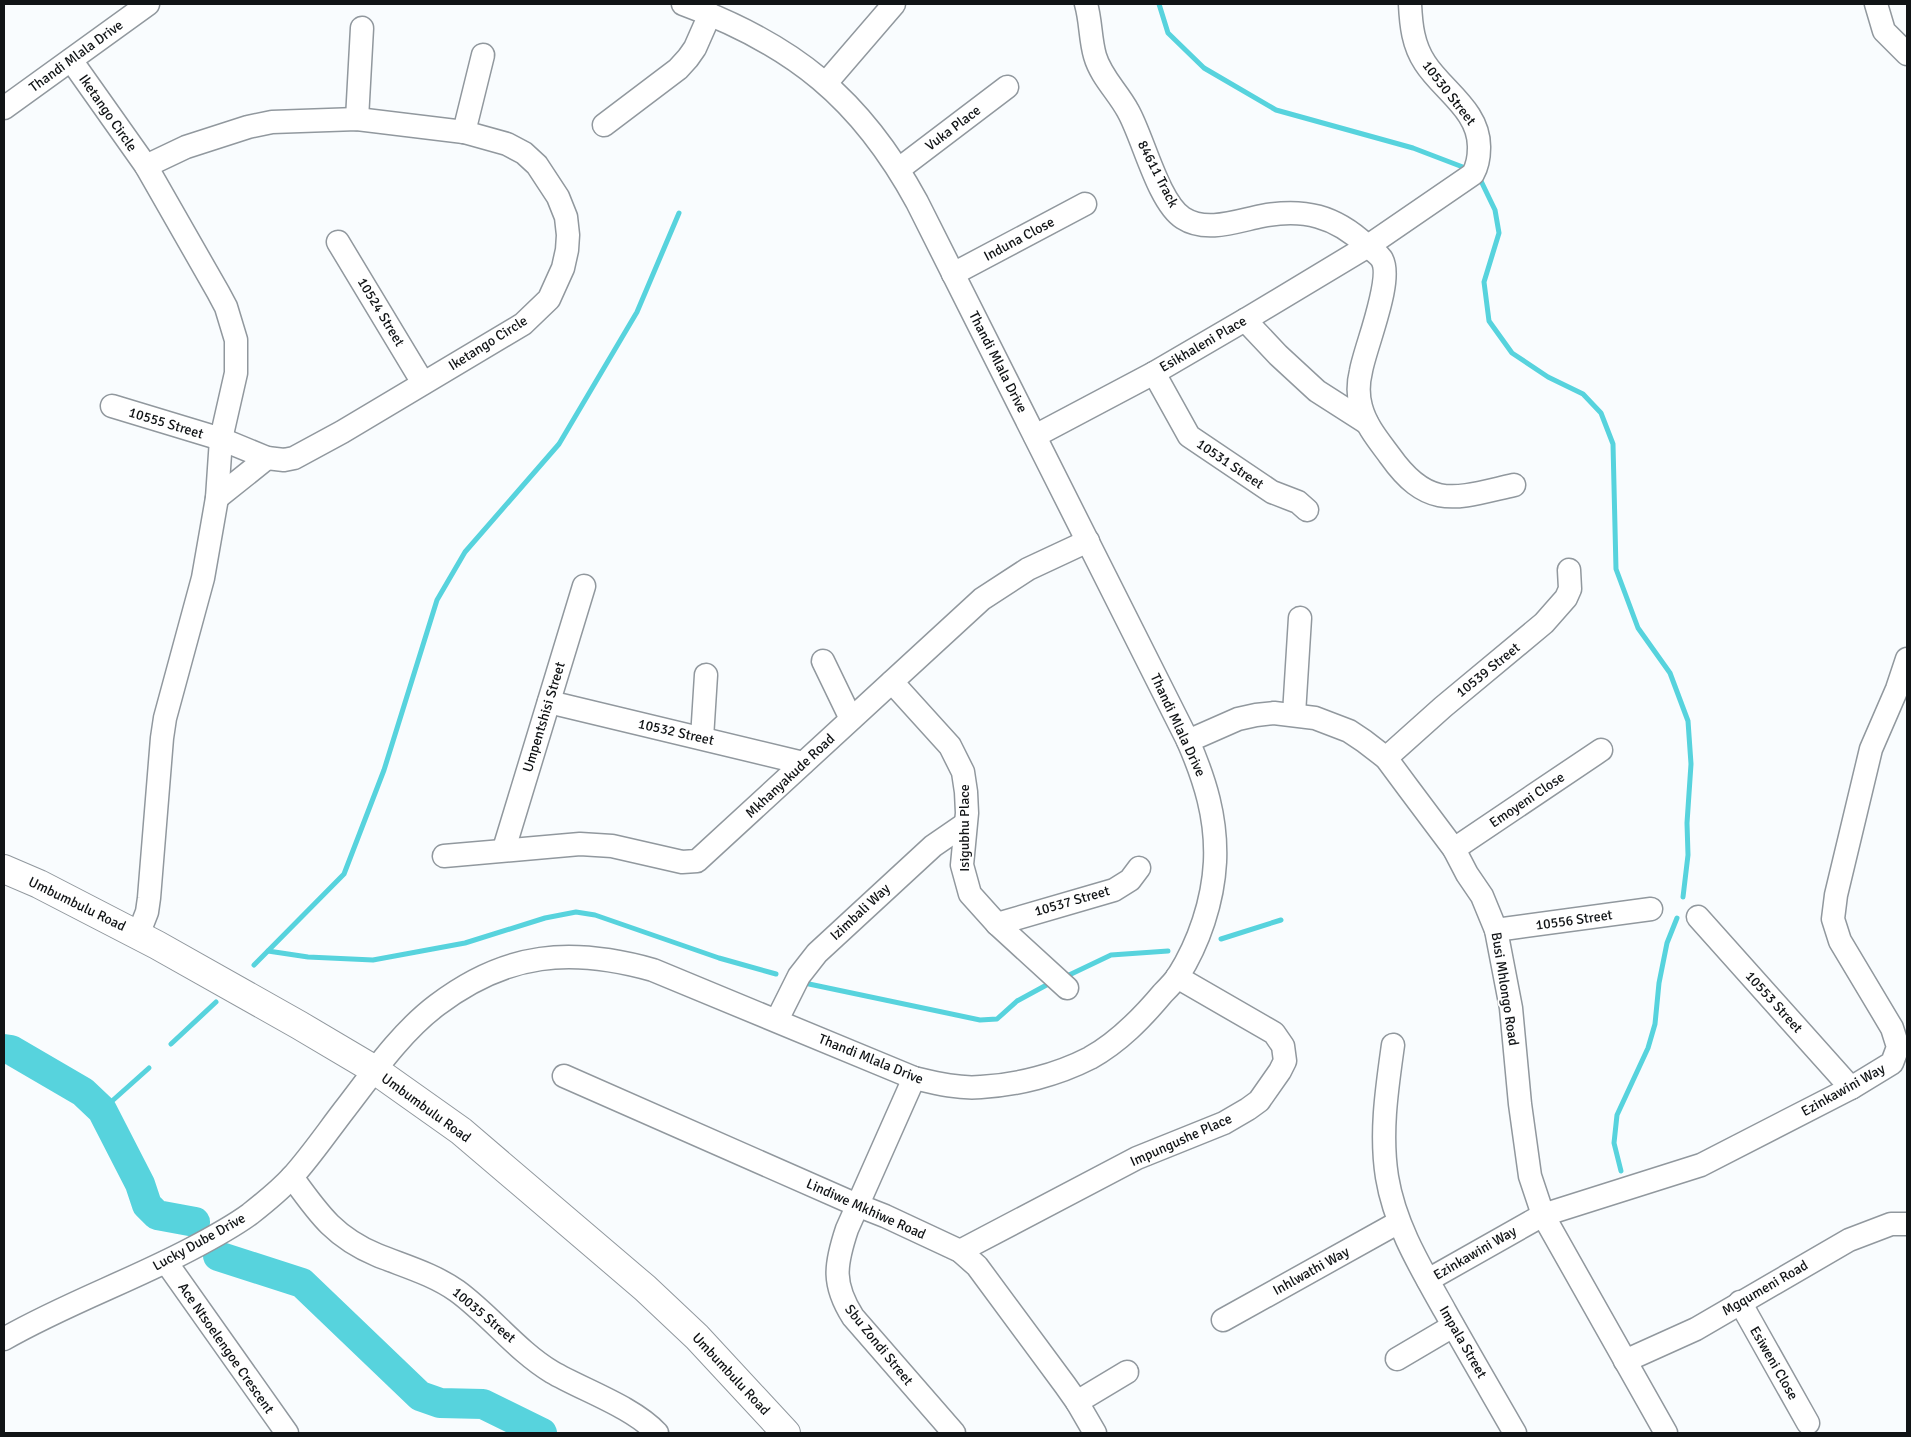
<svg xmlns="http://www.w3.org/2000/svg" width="1911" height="1437" font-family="Signika,sans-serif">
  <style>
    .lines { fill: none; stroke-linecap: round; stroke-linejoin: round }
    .stream { stroke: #57d3dd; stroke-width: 5 }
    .river { stroke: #57d3dd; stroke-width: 30 }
    .minor-casing { stroke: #91989e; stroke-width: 25 }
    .major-casing { stroke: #91989e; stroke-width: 30 }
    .minor { stroke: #fff; stroke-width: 22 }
    .major { stroke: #fff; stroke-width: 28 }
    .labels { text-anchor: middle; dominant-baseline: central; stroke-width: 4; stroke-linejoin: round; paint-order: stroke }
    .street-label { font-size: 14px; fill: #111416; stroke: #fff }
  </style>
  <rect width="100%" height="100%" fill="#f9fcfe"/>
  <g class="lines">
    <g class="stream">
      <path d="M 1159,4 L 1168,33 L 1204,68 L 1276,110 L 1413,148 L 1468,169"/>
      <path d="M 1481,181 L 1495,210 L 1499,233 L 1484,282 L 1489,321 L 1512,353 L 1548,377 L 1583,394 L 1601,413 L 1613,444 L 1616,569 L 1638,628 L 1670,673 L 1688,721 L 1691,764 L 1687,823 L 1688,855 L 1683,897"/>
      <path d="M 1221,939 L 1281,920"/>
      <path d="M 268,951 L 308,957 L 373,960 L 465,943 L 545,918 L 576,912 L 595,915 L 719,958 L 776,974"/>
      <path d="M 254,965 L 344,874 L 384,770 L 437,600 L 465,552 L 559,444 L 637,312 L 679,213"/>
      <path d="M 1067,976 L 1111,955 L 1168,951"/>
      <path d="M 809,984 L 980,1020 L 997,1019 L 1017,1001 L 1052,982"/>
      <path d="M 171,1044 L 216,1002"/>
      <path d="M 102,1110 L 149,1068"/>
      <path d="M 1621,1171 L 1614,1143 L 1617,1115 L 1648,1048 L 1655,1024 L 1659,983 L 1667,943 L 1677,918"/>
    </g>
    <g class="river">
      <path d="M 4,1049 L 11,1050 L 83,1092 L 102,1110 L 140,1184 L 147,1205 L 157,1215 L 195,1222"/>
      <path d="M 218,1256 L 302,1283 L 420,1396 L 440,1403 L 483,1404 L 542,1433"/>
    </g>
    <g class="minor-casing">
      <g id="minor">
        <path d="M 1086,4 C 1091,21 1090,39 1095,56 C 1101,77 1118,92 1128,111 C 1143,137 1158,202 1183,218 C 1206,233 1237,221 1262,216 C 1304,208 1335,216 1366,245 C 1371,249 1377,253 1381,258 C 1395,277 1365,347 1361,371 C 1358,383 1358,396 1361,407 C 1366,426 1379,441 1390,456 C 1429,511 1456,498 1514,485"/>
        <path d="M 1876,4 L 1884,31 L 1907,54"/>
        <path d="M 71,60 L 146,166 L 218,292 L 226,307 L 236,340 L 236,373 L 221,439 L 217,498 L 203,578 L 165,718 L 162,738 L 149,898 L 147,912 L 138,935"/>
        <path d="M 826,83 L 894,4"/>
        <path d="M 4,108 L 148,4"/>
        <path d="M 357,119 L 362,28"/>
        <path d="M 604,125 L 678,69 L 688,58 L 695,48 L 710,14"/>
        <path d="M 464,132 L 483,55"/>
        <path d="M 899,169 L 1007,87"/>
        <path d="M 338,242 L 423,383"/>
        <path d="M 953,274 L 1085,204"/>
        <path d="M 1245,320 L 1278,355 L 1317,391 L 1367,423"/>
        <path d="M 1154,373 L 1189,436 L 1272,492 L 1298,502 L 1307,510"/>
        <path d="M 112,406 L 221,439 L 267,458 L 284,460 L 294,458 L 342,432 L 523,324 L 549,299 L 563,268 L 567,250 L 568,235 L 566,217 L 558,197 L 537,165 L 524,153 L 507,144 L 464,132 L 357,119 L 272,122 L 248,127 L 186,147 L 146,166"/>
        <path d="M 1035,436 L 1154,373 L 1250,317 L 1368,246 L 1473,174 C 1478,165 1479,158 1479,148 C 1480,111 1443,91 1425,63 C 1413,45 1411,25 1410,4"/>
        <path d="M 217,498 L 267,458"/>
        <path d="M 823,661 L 851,719"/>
        <path d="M 892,682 L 950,746 L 963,772 L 966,792 L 967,813 L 962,865 L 970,894 L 997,924 L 1067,988"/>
        <path d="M 549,702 L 803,763"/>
        <path d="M 1294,714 L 1300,618"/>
        <path d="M 702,738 L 706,675"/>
        <path d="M 1188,741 L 1238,719 L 1256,715 L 1274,713 L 1315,718 L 1349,731 L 1364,741 L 1386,758 L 1409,789 L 1454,849 L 1467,874 L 1482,896 L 1496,930 L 1511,1008 L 1520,1104 L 1530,1176 L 1543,1215 L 1666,1433"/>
        <path d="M 1386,758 L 1443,707 L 1544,623 L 1566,598 L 1570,589 L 1569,570"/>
        <path d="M 504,849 L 584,586"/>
        <path d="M 1454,849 L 1601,750"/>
        <path d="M 444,856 L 580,844 L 612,846 L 682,862 L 697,861 L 982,599 L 1028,569 L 1088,541"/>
        <path d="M 1698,917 L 1851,1088"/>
        <path d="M 997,924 L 1114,890 L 1130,880 L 1139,868"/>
        <path d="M 1496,930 L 1651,909"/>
        <path d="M 777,1020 L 799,976 L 817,953 L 933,846 L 965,824"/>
        <path d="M 1393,1045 C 1387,1088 1380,1133 1387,1177 C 1395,1226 1421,1268 1445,1311 C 1468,1352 1492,1393 1515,1433"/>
        <path d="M 564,1076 L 857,1205 L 885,1216 L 960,1251 L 977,1266 L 1065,1385 L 1077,1402 L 1095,1433"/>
        <path d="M 914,1078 L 847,1229 C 835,1265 832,1284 853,1317 L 954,1433"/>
        <path d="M 292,1177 C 318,1213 334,1237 377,1255 C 404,1266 433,1274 457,1291 C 490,1315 517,1351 552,1372 C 583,1390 633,1407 657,1433"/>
        <path d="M 960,1251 L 1137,1158 L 1224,1123 L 1248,1109 L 1259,1101 L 1280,1071 L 1285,1061 L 1283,1046 L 1274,1033 L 1177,977"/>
        <path d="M 166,1262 L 287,1433"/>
        <path d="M 1428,1280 L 1543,1215 L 1701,1165 L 1851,1088 L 1892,1063 L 1898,1047 L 1892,1028 L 1840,941 L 1833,919 L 1836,895 L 1871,749 L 1897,689 L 1907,659"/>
        <path d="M 1740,1302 L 1808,1423"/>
        <path d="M 1223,1320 L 1399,1222"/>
        <path d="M 4,1339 C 63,1305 128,1282 189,1250 C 210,1239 231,1228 250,1214 C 264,1203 279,1191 292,1177 C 311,1156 328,1131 345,1109 C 372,1074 401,1032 437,1005 C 507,952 571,947 653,970 L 914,1078 C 935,1083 958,1089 981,1087 C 1017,1085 1057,1075 1090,1058 C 1119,1042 1142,1018 1163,993 C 1168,988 1174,982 1178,976 C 1199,943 1213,901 1215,862 C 1217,818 1205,780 1188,741 L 917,202 C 861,99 793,44 683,4"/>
        <path d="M 1397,1359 L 1453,1326"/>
        <path d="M 1625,1361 L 1696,1329 L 1849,1240 L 1891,1224 L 1907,1224"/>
        <path d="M 1077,1402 L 1127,1372"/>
      </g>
    </g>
    <g class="major-casing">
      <path id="major" d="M 4,869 L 39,884 L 157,945 L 299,1025 L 375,1070 L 461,1131 L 645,1288 L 697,1337 L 786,1433"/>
    </g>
    <use href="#minor" class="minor"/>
    <use href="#major" class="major"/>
  </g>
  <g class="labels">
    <g class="street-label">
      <text transform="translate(76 56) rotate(-36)">Thandi Mlala Drive</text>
      <text transform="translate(1449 93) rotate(52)">10530 Street</text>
      <text transform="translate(108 113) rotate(55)">Iketango Circle</text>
      <text transform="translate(953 128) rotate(-37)">Vuka Place</text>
      <text transform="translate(1158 174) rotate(63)">84611 Track</text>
      <text transform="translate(1019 239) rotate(-28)">Induna Close</text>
      <text transform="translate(381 312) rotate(59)">10524 Street</text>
      <text transform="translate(488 343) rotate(-32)">Iketango Circle</text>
      <text transform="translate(1203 344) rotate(-30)">Esikhaleni Place</text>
      <text transform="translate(998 362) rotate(63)">Thandi Mlala Drive</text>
      <text transform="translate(166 423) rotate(17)">10555 Street</text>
      <text transform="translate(1230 464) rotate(34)">10531 Street</text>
      <text transform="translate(1488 670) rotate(-39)">10539 Street</text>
      <text transform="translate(544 717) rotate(-73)">Umpentshisi Street</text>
      <text transform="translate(1178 725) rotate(65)">Thandi Mlala Drive</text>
      <text transform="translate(676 732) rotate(13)">10532 Street</text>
      <text transform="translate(790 776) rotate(-43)">Mkhanyakude Road</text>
      <text transform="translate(1527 800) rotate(-34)">Emoyeni Close</text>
      <text transform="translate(964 828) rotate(-90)">Isigubhu Place</text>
      <text transform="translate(1072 901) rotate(-16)">10537 Street</text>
      <text transform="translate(77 904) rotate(26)">Umbumbulu Road</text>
      <text transform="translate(860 912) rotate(-43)">Izimbali Way</text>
      <text transform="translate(1574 920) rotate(-8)">10556 Street</text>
      <text transform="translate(1505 989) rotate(81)">Busi Mhlongo Road</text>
      <text transform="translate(1774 1002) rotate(48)">10553 Street</text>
      <text transform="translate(871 1059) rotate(22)">Thandi Mlala Drive</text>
      <text transform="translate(1843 1090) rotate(-29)">Ezinkawini Way</text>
      <text transform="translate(426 1108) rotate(36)">Umbumbulu Road</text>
      <text transform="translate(1181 1140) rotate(-24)">Impungushe Place</text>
      <text transform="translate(866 1209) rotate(24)">Lindiwe Mkhiwe Road</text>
      <text transform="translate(199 1242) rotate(-29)">Lucky Dube Drive</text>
      <text transform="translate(1475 1253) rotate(-30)">Ezinkawini Way</text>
      <text transform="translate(1311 1271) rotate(-29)">Inhlwathi Way</text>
      <text transform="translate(1765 1288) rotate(-30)">Mgqumeni Road</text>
      <text transform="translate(484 1315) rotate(40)">10035 Street</text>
      <text transform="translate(1463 1342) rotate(60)">Impala Street</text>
      <text transform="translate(879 1345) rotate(51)">Sbu Zondi Street</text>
      <text transform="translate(226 1348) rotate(55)">Ace Ntsoelengoe Crescent</text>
      <text transform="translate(1774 1363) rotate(60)">Esiweni Close</text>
      <text transform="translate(731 1374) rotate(47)">Umbumbulu Road</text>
    </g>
  </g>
  <rect width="1911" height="1437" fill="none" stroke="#111416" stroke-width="10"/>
</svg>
